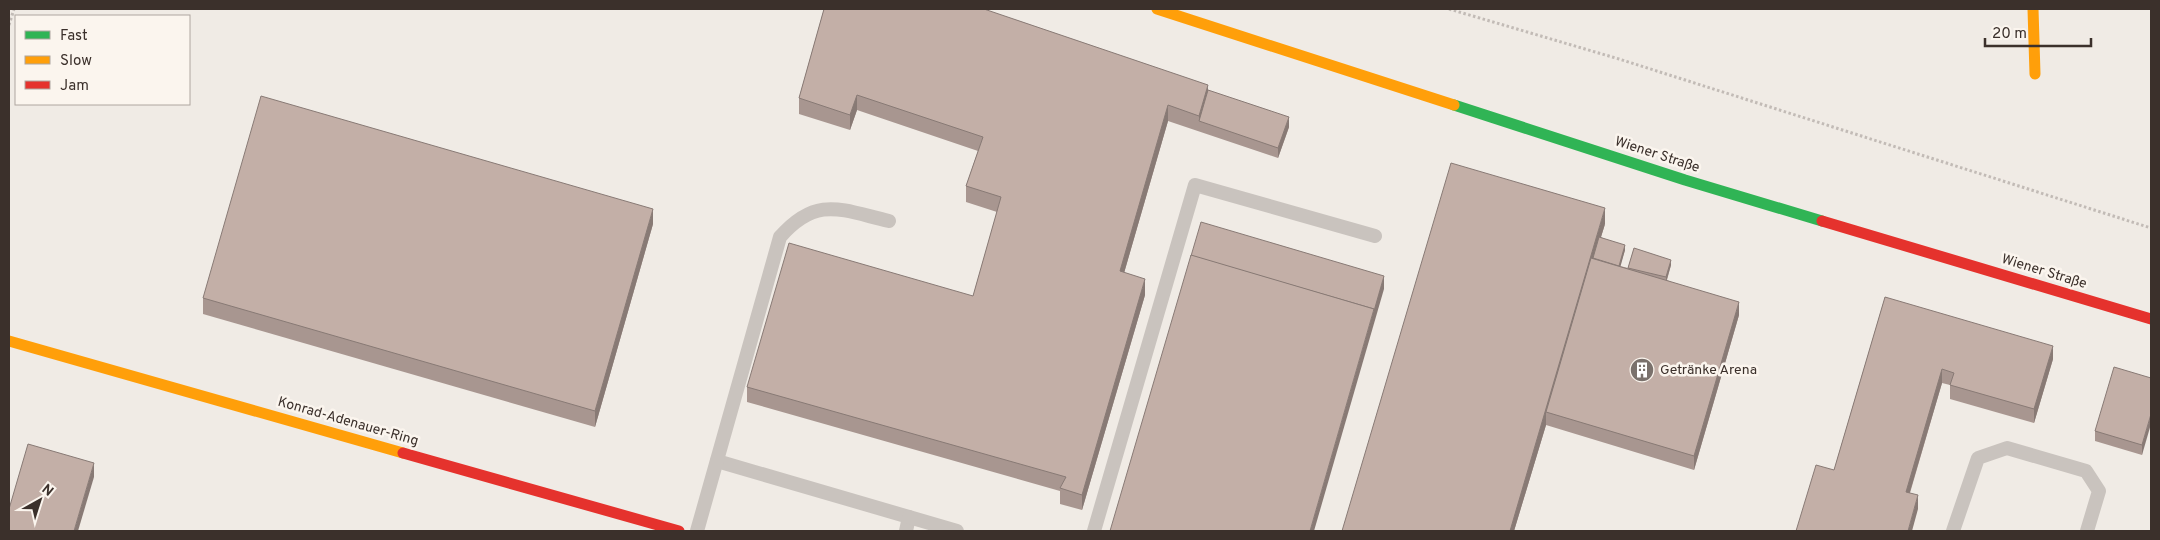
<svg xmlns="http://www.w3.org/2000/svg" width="2160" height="540" font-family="Overpass,sans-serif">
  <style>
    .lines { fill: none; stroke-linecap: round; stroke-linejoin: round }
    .path { stroke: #c2bbb6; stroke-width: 3; stroke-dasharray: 2.5 2.5; stroke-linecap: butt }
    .lane { stroke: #c9c3be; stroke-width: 14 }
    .fast { stroke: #30b455; stroke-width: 11 }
    .slow { stroke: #ff9f0a; stroke-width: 11 }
    .jam { stroke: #e5322d; stroke-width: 11 }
    .wall { fill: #a89690 }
    .shaded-wall { fill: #887a75 }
    .building { fill: #c3afa7; stroke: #887a75 }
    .labels { text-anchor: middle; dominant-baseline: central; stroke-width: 5; stroke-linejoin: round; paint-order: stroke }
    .street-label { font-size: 14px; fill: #3b302b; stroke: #fbf5ee }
    .poi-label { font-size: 14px; fill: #3b302b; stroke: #fbf5ee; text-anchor: start }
  </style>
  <rect width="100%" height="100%" fill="#f0ebe5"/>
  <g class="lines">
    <g class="path">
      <path d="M 1449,9 L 1619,59 L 2151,228"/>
      <path d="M 9,25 L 14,9"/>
    </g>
    <g class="lane">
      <path d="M 717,461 L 909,517 L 906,531"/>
      <path d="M 909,517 L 957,531"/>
      <path d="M 697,531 L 780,237 C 817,195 841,210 889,221"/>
      <path d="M 1094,531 L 1195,185 L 1375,236"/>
      <path d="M 1953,531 L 1978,458 L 2007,448 L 2086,471 L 2099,491 L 2087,531"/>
    </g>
    <path class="fast" d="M 1454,105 L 1685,180 L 1822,221"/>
    <g class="slow">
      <path d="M 1157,9 L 1454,105"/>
      <path d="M 2033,9 L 2035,74"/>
      <path d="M 9,341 L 403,453"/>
    </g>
    <g class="jam">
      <path d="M 1822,221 L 2151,319"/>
      <path d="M 403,453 L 679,531"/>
    </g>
  </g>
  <g class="wall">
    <path d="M 824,9 L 1208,90 L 1289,127 L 1278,158 L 1168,121 L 1124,273 L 1145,295 L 1082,510 L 1060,504 L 1060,491 L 747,402 L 747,387 L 973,296 L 997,212 L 966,202 L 966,186 L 978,151 L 857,110 L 850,130 L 799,114 L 799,98 Z"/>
    <path d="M 653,224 L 595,427 L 203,314 L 203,298 Z"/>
    <path d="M 1605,224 L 1601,237 L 1625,250 L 1620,266 L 1628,268 L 1634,248 L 1671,265 L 1667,280 L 1739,315 L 1694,470 L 1546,425 L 1514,531 L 1342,531 Z"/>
    <path d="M 1885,297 L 2053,359 L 2034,423 L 1950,399 L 1950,385 L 1942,383 L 1910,493 L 1918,509 L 1834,470 Z"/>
    <path d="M 2151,378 L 2142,455 L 2095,441 L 2095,431 Z"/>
  </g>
  <g class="shaded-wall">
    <path d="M 1208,85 L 1208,100 L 1199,121 L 1199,116 Z"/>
    <path d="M 857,95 L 857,110 L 850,130 L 850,115 Z"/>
    <path d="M 1168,105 L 1168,121 L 1120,287 L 1120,271 Z"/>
    <path d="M 1289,117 L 1289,127 L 1278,158 L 1278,148 Z"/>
    <path d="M 1605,208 L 1605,224 L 1592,266 L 1546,412 L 1546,425 L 1514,531 L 1510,531 Z"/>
    <path d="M 653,209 L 653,224 L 595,427 L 595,411 Z"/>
    <path d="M 1625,245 L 1625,250 L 1617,279 L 1617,273 Z"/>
    <path d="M 1671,260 L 1671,265 L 1666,282 L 1666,277 Z"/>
    <path d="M 1384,276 L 1384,289 L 1314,531 L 1310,531 L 1374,309 Z"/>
    <path d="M 1145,279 L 1145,295 L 1082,510 L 1082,495 Z"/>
    <path d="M 1739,302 L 1739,315 L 1694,470 L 1694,456 Z"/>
    <path d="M 2053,346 L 2053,359 L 2034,423 L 2034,409 Z"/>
    <path d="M 1942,369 L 1942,383 L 1906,505 L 1906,492 Z"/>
    <path d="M 2151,414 L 2151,424 L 2142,455 L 2142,445 Z"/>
    <path d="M 94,463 L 94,477 L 78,531 L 74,531 Z"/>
    <path d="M 1918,495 L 1918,509 L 1912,531 L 1908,531 Z"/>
  </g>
  <g class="building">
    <path d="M 824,9 L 984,9 L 1208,85 L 1199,116 L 1168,105 L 1120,271 L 1145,279 L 1082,495 L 1060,488 L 1066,477 L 747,387 L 789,243 L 973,296 L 1001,197 L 966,186 L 983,137 L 857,95 L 850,115 L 799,98 Z"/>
    <path d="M 1208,90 L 1289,117 L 1278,148 L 1199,121 Z"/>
    <path d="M 261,96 L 653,209 L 595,411 L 203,298 Z"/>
    <path d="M 1451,163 L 1605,208 L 1510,531 L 1342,531 Z"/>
    <path d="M 1201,222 L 1384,276 L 1374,311 L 1374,309 L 1191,256 Z"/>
    <path d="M 1599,237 L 1625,245 L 1619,266 L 1593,258 Z"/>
    <path d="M 1634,248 L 1671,260 L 1666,277 L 1628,268 Z"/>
    <path d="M 1191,255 L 1374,309 L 1310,531 L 1110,531 Z"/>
    <path d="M 1591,258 L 1739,302 L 1694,456 L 1546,412 Z"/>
    <path d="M 1885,297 L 2053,346 L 2034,409 L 1950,385 L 1954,373 L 1942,369 L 1906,492 L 1918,495 L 1908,531 L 1796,531 L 1816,465 L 1834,470 Z"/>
    <path d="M 2114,367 L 2151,378 L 2151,414 L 2142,445 L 2095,431 Z"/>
    <path d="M 28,444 L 94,463 L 74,531 L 9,531 L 9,509 Z"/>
  </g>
  <defs>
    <g id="building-disc" transform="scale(1.25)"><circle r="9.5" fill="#7a716c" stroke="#fbf5ee"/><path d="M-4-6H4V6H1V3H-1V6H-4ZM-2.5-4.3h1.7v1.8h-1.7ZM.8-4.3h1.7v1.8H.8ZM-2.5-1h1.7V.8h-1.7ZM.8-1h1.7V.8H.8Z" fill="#fff"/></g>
  </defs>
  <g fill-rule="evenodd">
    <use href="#building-disc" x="1642" y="370"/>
  </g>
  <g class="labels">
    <g class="street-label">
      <text transform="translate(1657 155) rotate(18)">Wiener Straße</text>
      <text transform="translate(2044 272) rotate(17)">Wiener Straße</text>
      <text transform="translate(348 422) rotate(16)">Konrad-Adenauer-Ring</text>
    </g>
    <g class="poi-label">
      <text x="1660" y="370">Getränke Arena</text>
    </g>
  </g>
  <rect width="2160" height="540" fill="none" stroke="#3b302b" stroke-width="20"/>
  <rect x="15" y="15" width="175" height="90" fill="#fbf5ee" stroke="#aea6a0"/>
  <rect x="25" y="31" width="25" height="8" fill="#30b455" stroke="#aea6a0"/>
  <text x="60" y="40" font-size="15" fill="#3b302b">Fast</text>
  <rect x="25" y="56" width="25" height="8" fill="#ff9f0a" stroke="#aea6a0"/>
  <text x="60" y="65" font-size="15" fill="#3b302b">Slow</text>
  <rect x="25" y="81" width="25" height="8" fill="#e5322d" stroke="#aea6a0"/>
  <text x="60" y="90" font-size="15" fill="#3b302b">Jam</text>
  <g transform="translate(40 500) rotate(39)" stroke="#fbf5ee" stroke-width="4" paint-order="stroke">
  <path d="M0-4L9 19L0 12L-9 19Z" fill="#3b302b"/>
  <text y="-8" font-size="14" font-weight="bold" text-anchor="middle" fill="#3b302b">N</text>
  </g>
  <path d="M1985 38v8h106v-8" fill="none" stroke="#3b302b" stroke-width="2.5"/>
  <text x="1992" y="38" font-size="15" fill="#3b302b" stroke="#fbf5ee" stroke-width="4" paint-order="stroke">20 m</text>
</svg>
